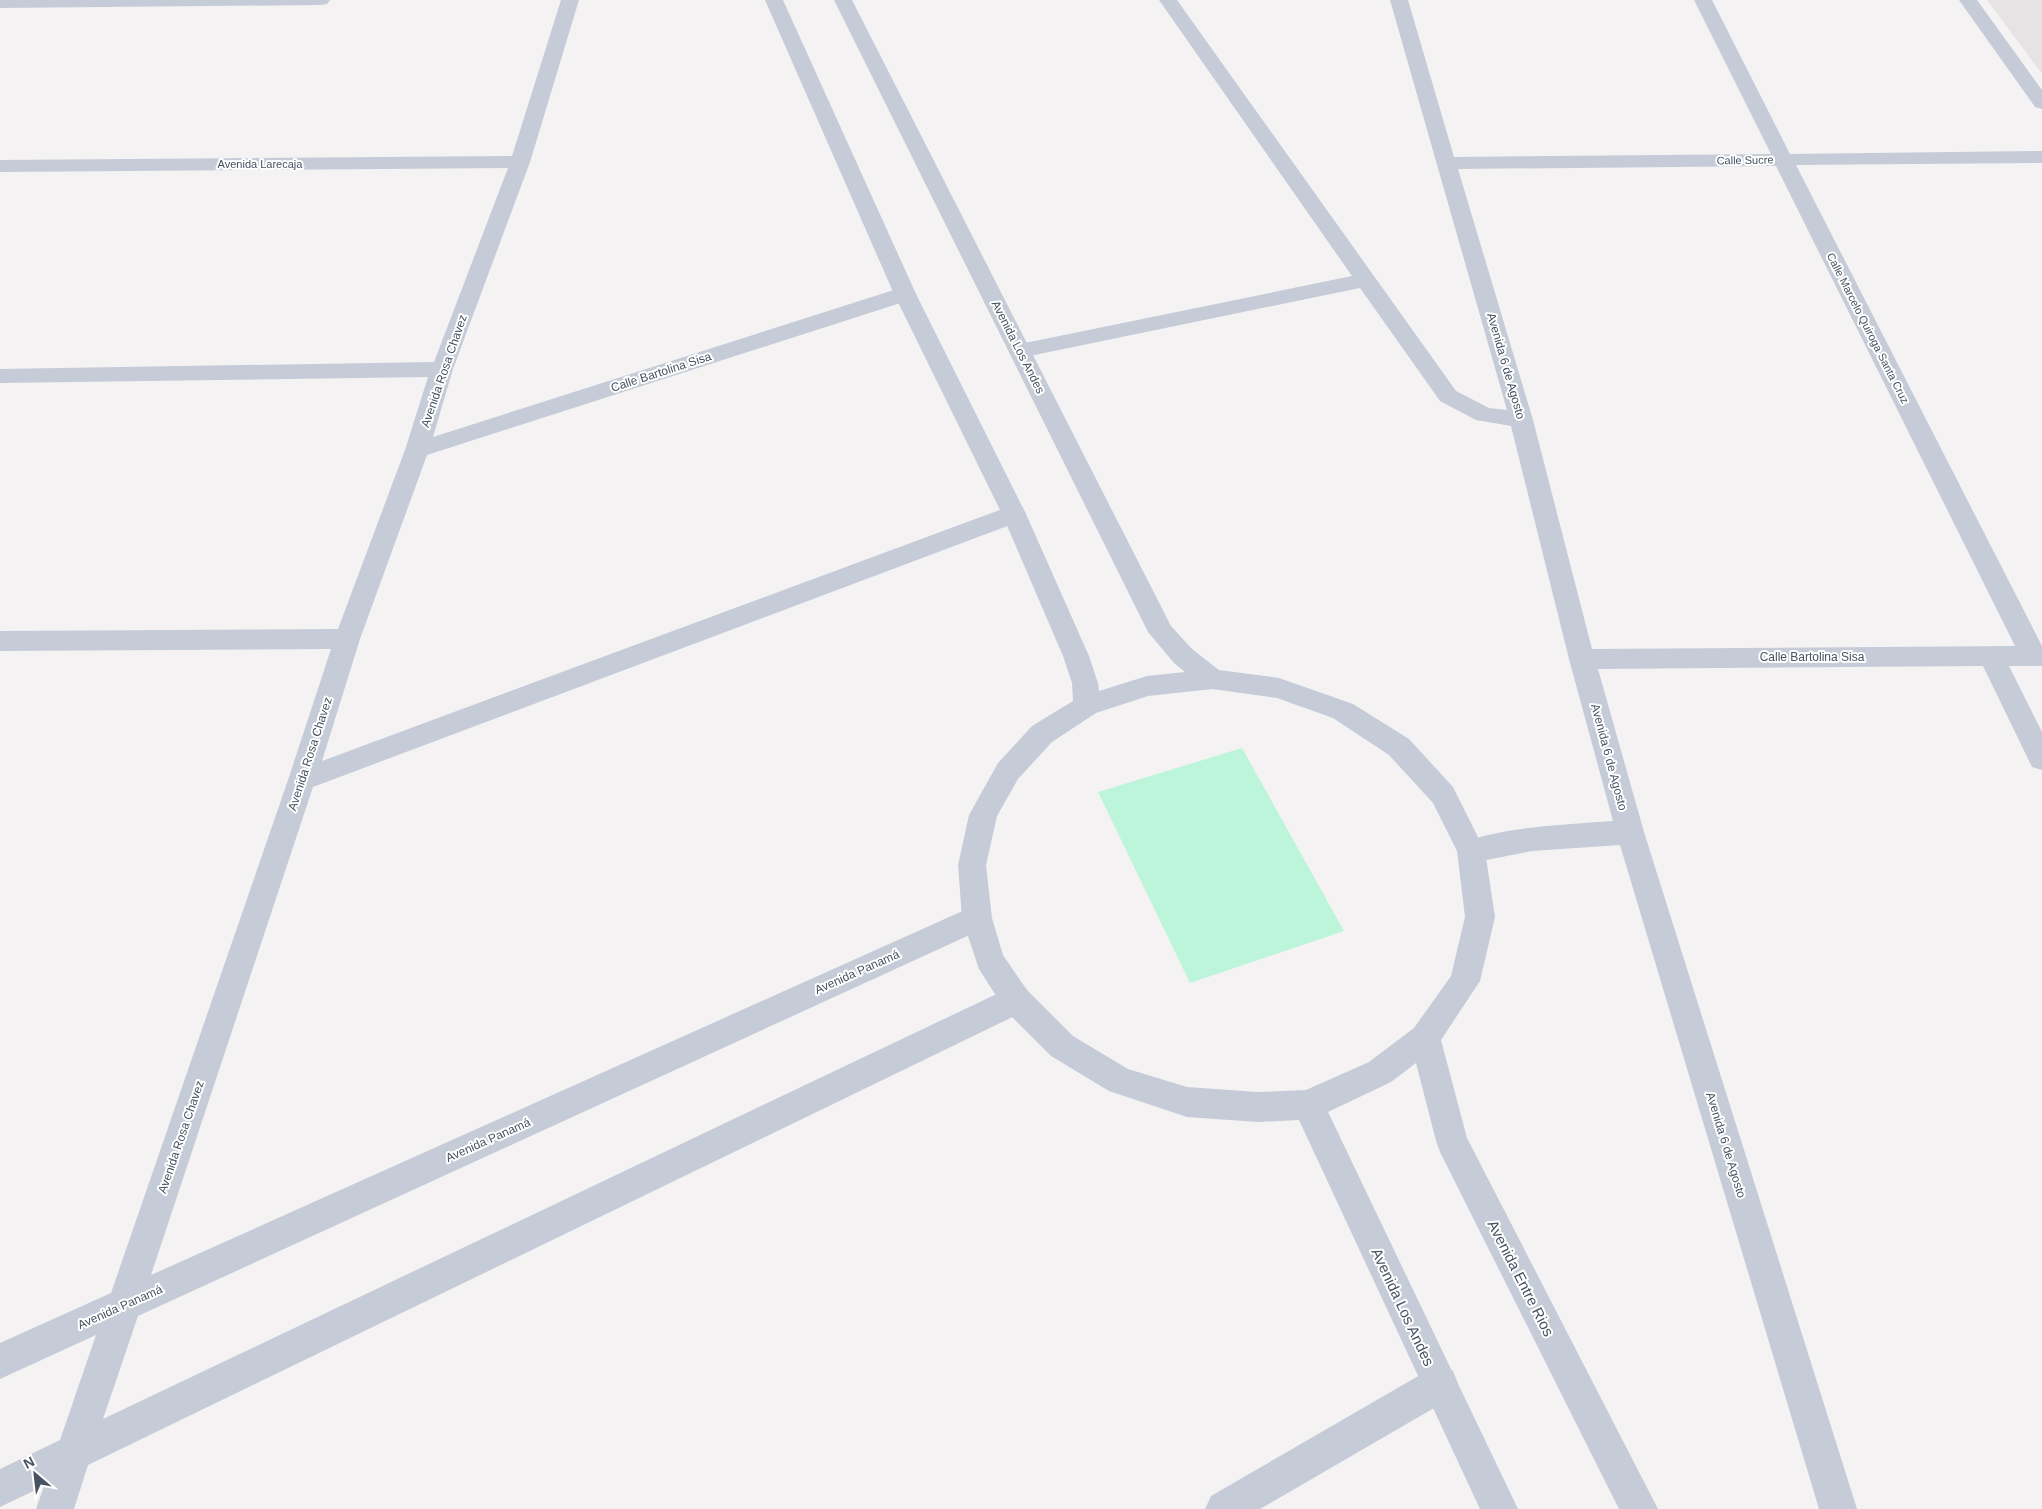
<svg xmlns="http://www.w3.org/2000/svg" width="2042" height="1509" font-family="Arial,sans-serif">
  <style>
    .education { fill: #e5e3e4 }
    .green { fill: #bdf5da }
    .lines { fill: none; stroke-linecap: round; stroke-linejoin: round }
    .minor { fill: #c5ccd8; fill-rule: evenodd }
    .tertiary { fill: #c5ccd8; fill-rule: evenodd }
    .labels { text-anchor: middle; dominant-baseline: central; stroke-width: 4; stroke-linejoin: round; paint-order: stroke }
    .far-street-label { font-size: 11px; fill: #475262; stroke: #fff }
    .street-label { font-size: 12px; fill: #475262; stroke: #fff }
    .near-street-label { font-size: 15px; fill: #475262; stroke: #fff }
  </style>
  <rect width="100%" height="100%" fill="#f4f2f2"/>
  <path class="education" d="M 1987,0 L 2042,0 L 2042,74 Z"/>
  <path class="green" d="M 1242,748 L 1344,931 L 1190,983 L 1098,792 Z"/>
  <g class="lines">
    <g class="minor">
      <path d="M 0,0 L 330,0 L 327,4 L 321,5 L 0,8 Z"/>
      <path d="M 561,0 L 579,0 L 530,162 L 453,369 L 433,437 L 897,289 L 905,287 L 913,289 L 916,294 L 913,299 L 427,455 L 360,639 L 322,761 L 1005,508 L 1014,505 L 1023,508 L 1026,514 L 1023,520 L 313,787 L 151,1275 L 967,909 L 977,905 L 987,909 L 992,918 L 987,927 L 138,1316 L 103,1419 L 1005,990 L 1016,986 L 1027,990 L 1031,1000 L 1027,1010 L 88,1465 L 74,1509 L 36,1509 L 44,1486 L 0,1507 L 0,1469 L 60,1440 L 96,1335 L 0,1379 L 0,1343 L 111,1293 L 288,780 L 331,649 L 0,651 L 0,631 L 338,629 L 405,450 L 428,377 L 0,383 L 0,369 L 434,362 L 508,168 L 0,172 L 0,160 L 512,156 Z"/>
      <path d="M 1159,0 L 1177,0 L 1456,391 L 1489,408 L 1507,410 L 1390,0 L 1408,0 L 1454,157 L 1771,154 L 1694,0 L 1712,0 L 1790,154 L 2042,151 L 2042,163 L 1796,165 L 2042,646 L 2042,666 L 2009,666 L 2042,732 L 2042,770 L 2032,767 L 1983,666 L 1598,669 L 1644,832 L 1857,1509 L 1819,1509 L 1620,845 L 1532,851 L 1471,863 L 1461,859 L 1457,851 L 1461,843 C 1509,826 1562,825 1613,821 L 1569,659 L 1511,426 L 1476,420 L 1440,401 L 1360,288 L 1020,358 L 1012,356 L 1009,351 L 1012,346 L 1020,344 L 1352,276 ZM 1776,166 L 2015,646 L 1592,649 L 1533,420 L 1458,169 Z"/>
      <path d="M 1959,0 L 1977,0 L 2042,90 L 2042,109 L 2035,107 Z"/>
      <path d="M 1440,1366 L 1453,1371 L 1458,1384 L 1453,1397 L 1260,1509 L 1205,1509 L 1211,1496 L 1427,1371 Z"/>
    </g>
    <path class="tertiary" d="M 765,0 L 783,0 L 916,294 L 1026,514 L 1089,656 L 1098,683 L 1099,691 L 1147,676 L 1185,672 L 1174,663 L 1148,632 L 834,0 L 852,0 L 1171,626 L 1192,649 L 1219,670 L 1279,678 L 1353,704 L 1409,739 L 1453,787 L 1485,851 L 1495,917 L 1480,981 L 1441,1040 L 1467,1138 L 1658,1509 L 1619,1509 L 1440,1152 L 1436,1141 L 1416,1063 L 1391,1082 L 1328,1112 L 1518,1509 L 1480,1509 L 1299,1120 L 1258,1122 L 1187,1117 L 1109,1091 L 1051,1056 L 1005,1010 L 979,969 L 962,918 L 958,865 L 969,815 L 998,763 L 1032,726 L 1073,701 L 1072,683 L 1063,656 L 1002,514 L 894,294 ZM 1212,689 L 1277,698 L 1333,718 L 1389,755 L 1433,803 L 1457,851 L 1465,917 L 1451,976 L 1414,1028 L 1369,1062 L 1306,1090 L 1258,1092 L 1187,1087 L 1128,1069 L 1073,1036 L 1027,990 L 1003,955 L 992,918 L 986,865 L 997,816 L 1018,779 L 1052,742 L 1096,713 L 1148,696 Z"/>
  </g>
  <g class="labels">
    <g class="far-street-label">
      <text transform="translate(1745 160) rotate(-1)">Calle Sucre</text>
      <text x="260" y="164">Avenida Larecaja</text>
      <text transform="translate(1868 328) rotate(63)">Calle Marcelo Quiroga Santa Cruz</text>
    </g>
    <g class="street-label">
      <text transform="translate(1018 347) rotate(63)">Avenida Los Andes</text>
      <text transform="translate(1506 366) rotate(74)">Avenida 6 de Agosto</text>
      <text transform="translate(444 371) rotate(-71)">Avenida Rosa Chavez</text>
      <text transform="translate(661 372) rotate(-18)">Calle Bartolina Sisa</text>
      <text x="1812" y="657">Calle Bartolina Sisa</text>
      <text transform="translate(310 754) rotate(-72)">Avenida Rosa Chavez</text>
      <text transform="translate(1609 757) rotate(75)">Avenida 6 de Agosto</text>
      <text transform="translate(857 972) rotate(-24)">Avenida Panamá</text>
      <text transform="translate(181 1137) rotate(-71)">Avenida Rosa Chavez</text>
      <text transform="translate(488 1140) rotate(-24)">Avenida Panamá</text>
      <text transform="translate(1726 1145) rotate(73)">Avenida 6 de Agosto</text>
      <text transform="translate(120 1307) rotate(-24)">Avenida Panamá</text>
    </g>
    <g class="near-street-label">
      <text transform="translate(1521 1278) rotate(63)">Avenida Entre Rios</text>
      <text transform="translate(1403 1307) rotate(65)">Avenida Los Andes</text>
    </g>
  </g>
  <g transform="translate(35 1474) rotate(332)" stroke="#ffffff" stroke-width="4" paint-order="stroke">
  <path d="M0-4L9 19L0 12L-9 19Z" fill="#475262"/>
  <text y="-8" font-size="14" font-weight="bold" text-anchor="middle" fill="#475262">N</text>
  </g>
</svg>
